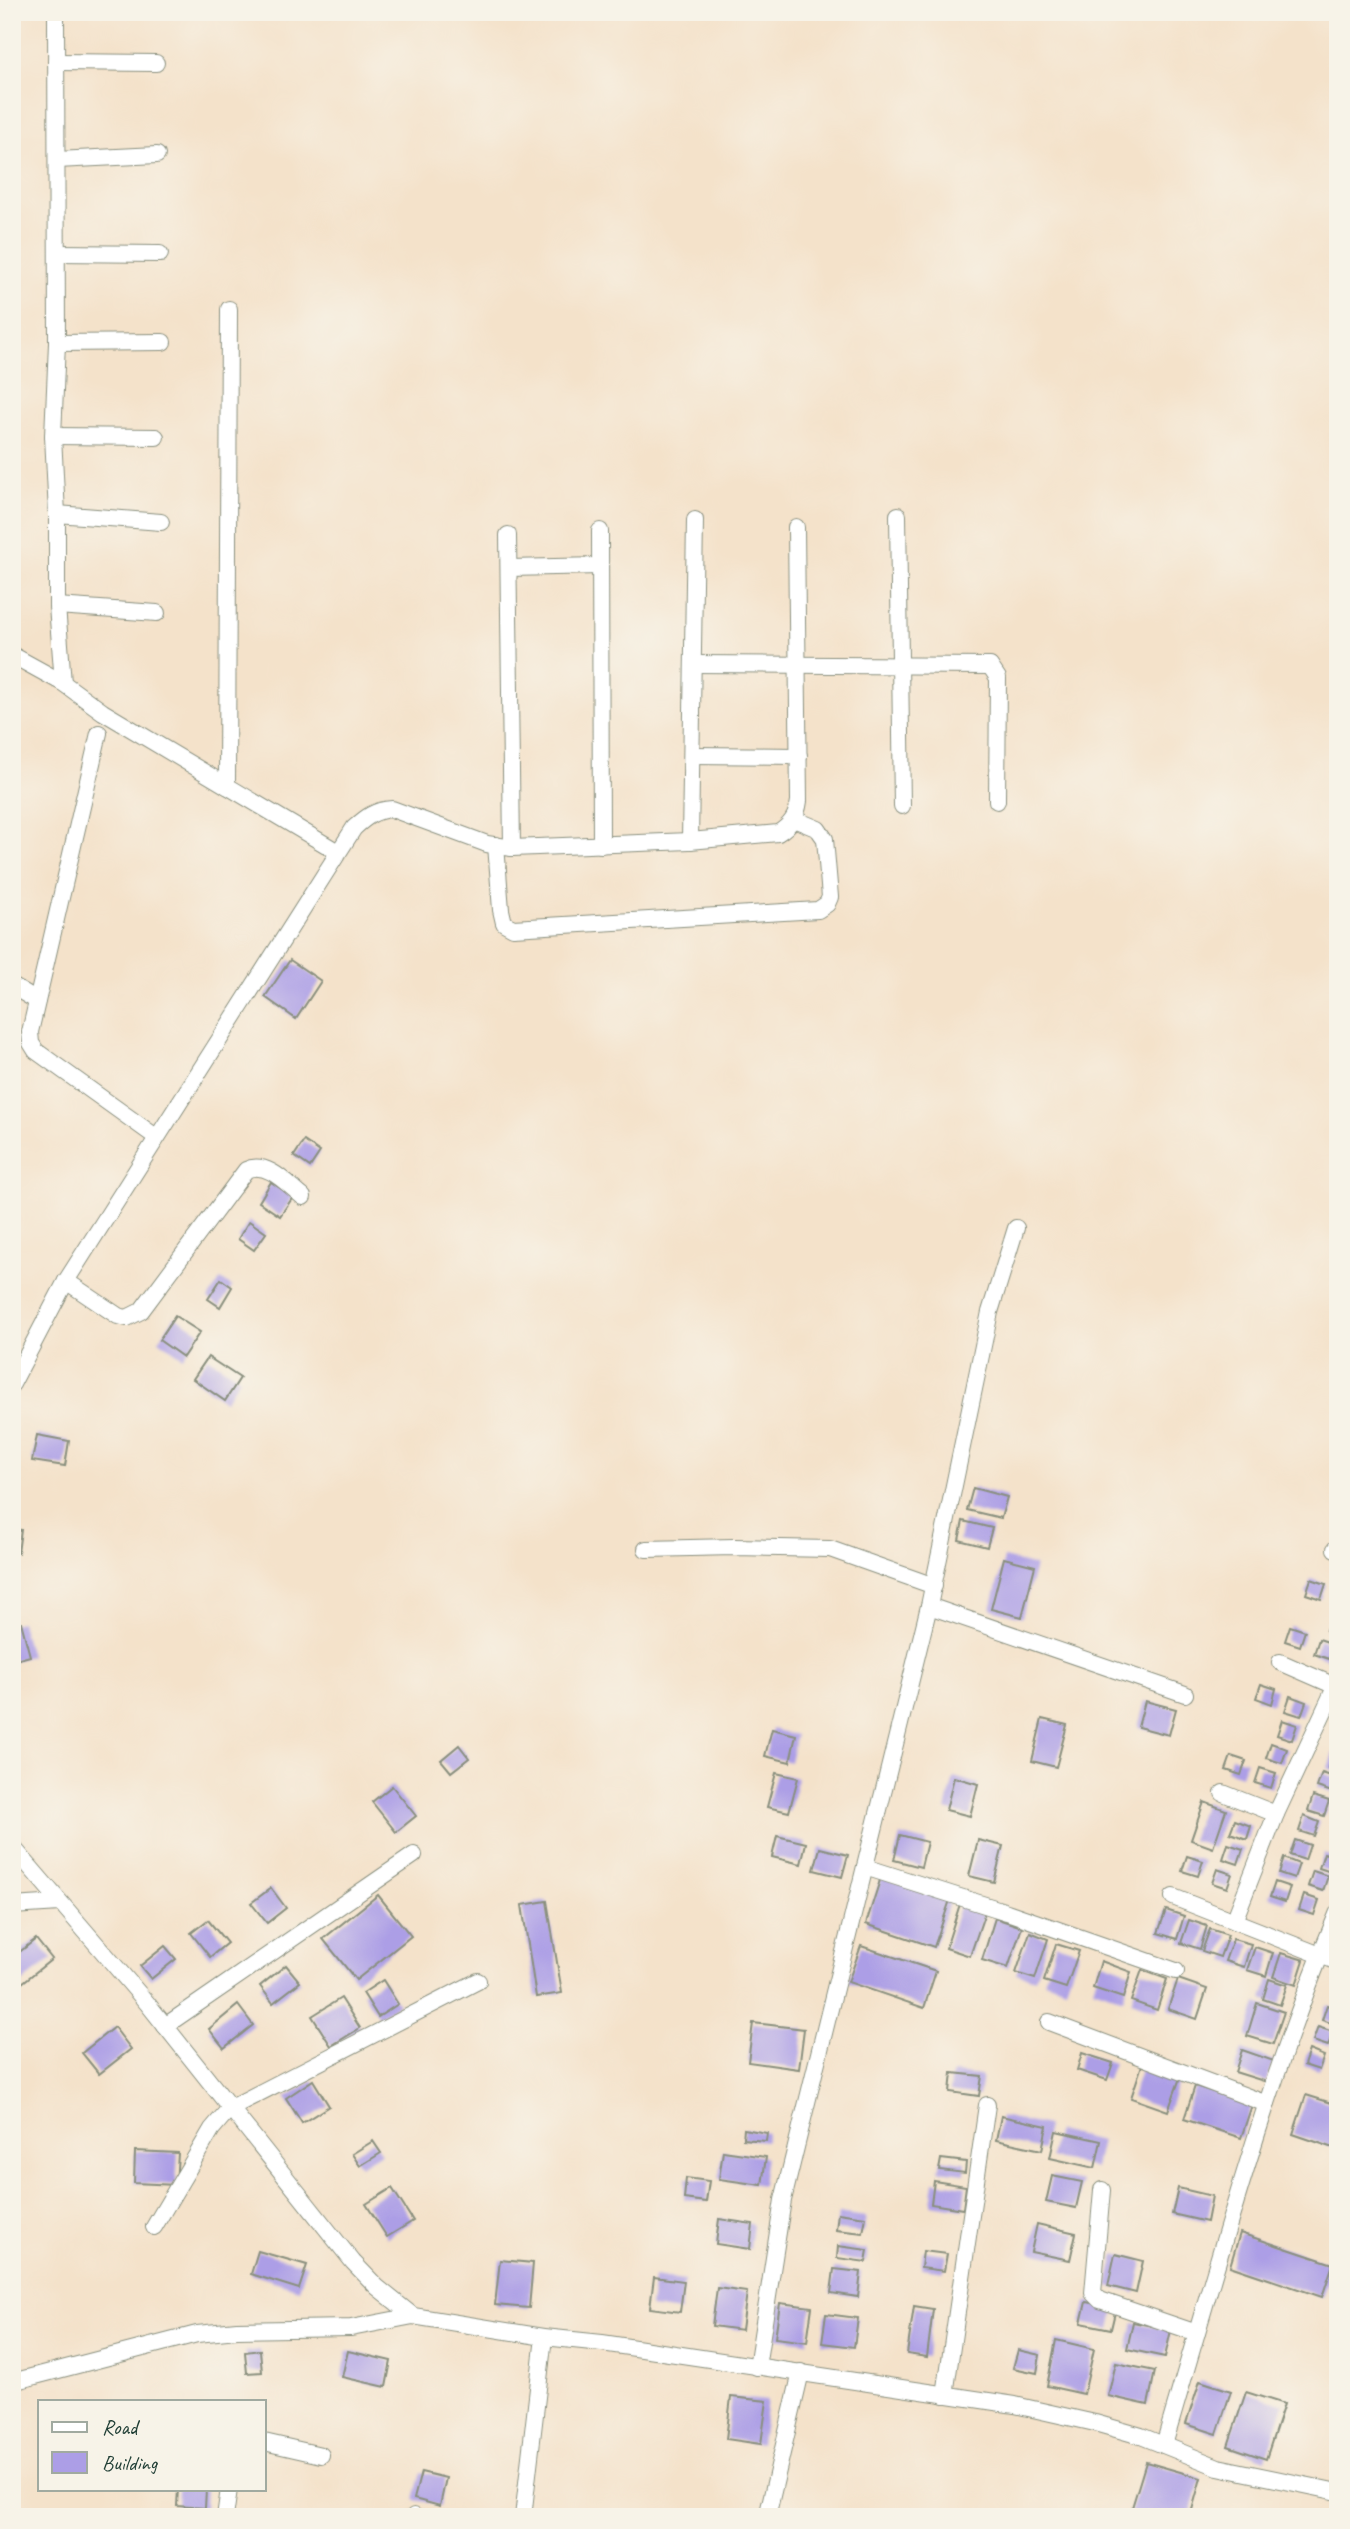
<svg xmlns="http://www.w3.org/2000/svg" width="1350" height="2529" font-family="Caveat,sans-serif">
  <style>
    .building { fill: #ac9ee6 }
    .lines { fill: none; stroke-linecap: round; stroke-linejoin: round }
    .minor-casing { stroke: #8a907f; stroke-width: 18 }
    .minor { stroke: #fff; stroke-width: 16 }
  </style>
  <rect width="100%" height="100%" fill="#f7f3e8"/>
  <filter id="ink" filterUnits="userSpaceOnUse"><feTurbulence type="fractalNoise" baseFrequency=".0143" numOctaves="2"/><feDisplacementMap in="SourceGraphic" scale="14" xChannelSelector="R" yChannelSelector="G"/><feConvolveMatrix kernelMatrix="1 2 1 2 8 2 1 2 1" color-interpolation-filters="sRGB"/></filter>
  <filter id="wash" filterUnits="userSpaceOnUse"><feTurbulence type="fractalNoise" baseFrequency=".00686" numOctaves="4" result="noise"/><feDisplacementMap in="SourceGraphic" scale="28" xChannelSelector="R" yChannelSelector="G"/><feGaussianBlur stdDeviation="1.57" result="paint"/><feColorMatrix in="noise" values="0 0 0 0 0 0 0 0 0 0 0 0 0 0 0 0 0 1.4 0 .05"/><feComposite in="paint" operator="in"/></filter>
  <g filter="url(#wash)">
    <rect width="100%" height="100%" fill="#f4e2ca"/>
    <g id="blocks">
      <g class="building">
        <path d="M 290,960 L 321,981 L 296,1019 L 265,997 Z"/>
        <path d="M 304,1141 L 320,1152 L 310,1167 L 294,1156 Z"/>
        <path d="M 271,1182 L 293,1197 L 280,1216 L 259,1202 Z"/>
        <path d="M 249,1221 L 266,1233 L 254,1250 L 238,1239 Z"/>
        <path d="M 221,1279 L 232,1287 L 220,1307 L 208,1299 Z"/>
        <path d="M 175,1316 L 200,1332 L 183,1357 L 159,1340 Z"/>
        <path d="M 208,1357 L 240,1378 L 225,1401 L 193,1379 Z"/>
        <path d="M 37,1435 L 69,1441 L 65,1466 L 32,1461 Z"/>
        <path d="M 973,1488 L 1007,1497 L 1001,1518 L 967,1510 Z"/>
        <path d="M 963,1521 L 992,1528 L 987,1547 L 959,1540 Z"/>
        <path d="M 12,1529 L 21,1530 L 18,1553 L 12,1552 Z"/>
        <path d="M 1004,1558 L 1035,1566 L 1022,1617 L 991,1609 Z"/>
        <path d="M 1311,1579 L 1326,1584 L 1321,1599 L 1306,1594 Z"/>
        <path d="M 1331,1616 L 1338,1618 L 1338,1634 L 1326,1630 Z"/>
        <path d="M 21,1622 L 30,1656 L 12,1661 L 12,1624 Z"/>
        <path d="M 1290,1626 L 1305,1631 L 1300,1646 L 1285,1641 Z"/>
        <path d="M 1319,1639 L 1334,1644 L 1329,1659 L 1314,1654 Z"/>
        <path d="M 1261,1684 L 1276,1689 L 1272,1704 L 1256,1698 Z"/>
        <path d="M 1290,1696 L 1306,1702 L 1301,1716 L 1285,1711 Z"/>
        <path d="M 1145,1701 L 1176,1709 L 1169,1735 L 1138,1727 Z"/>
        <path d="M 1042,1719 L 1067,1725 L 1056,1767 L 1032,1761 Z"/>
        <path d="M 1282,1720 L 1297,1725 L 1292,1740 L 1277,1735 Z"/>
        <path d="M 772,1729 L 796,1735 L 790,1762 L 765,1756 Z"/>
        <path d="M 1271,1743 L 1287,1749 L 1282,1763 L 1266,1758 Z"/>
        <path d="M 459,1745 L 469,1758 L 451,1772 L 441,1760 Z"/>
        <path d="M 1333,1753 L 1338,1755 L 1338,1772 L 1328,1768 Z"/>
        <path d="M 1231,1756 L 1246,1761 L 1241,1775 L 1226,1770 Z"/>
        <path d="M 1260,1768 L 1276,1773 L 1271,1788 L 1255,1783 Z"/>
        <path d="M 776,1773 L 798,1778 L 789,1812 L 767,1807 Z"/>
        <path d="M 1322,1773 L 1337,1778 L 1332,1792 L 1317,1787 Z"/>
        <path d="M 954,1777 L 978,1784 L 970,1816 L 946,1810 Z"/>
        <path d="M 392,1786 L 416,1816 L 396,1832 L 372,1802 Z"/>
        <path d="M 1313,1796 L 1329,1801 L 1324,1816 L 1308,1811 Z"/>
        <path d="M 1204,1802 L 1226,1810 L 1213,1848 L 1191,1840 Z"/>
        <path d="M 1304,1816 L 1319,1822 L 1314,1836 L 1299,1831 Z"/>
        <path d="M 1235,1820 L 1251,1826 L 1247,1839 L 1230,1833 Z"/>
        <path d="M 900,1835 L 927,1842 L 921,1867 L 894,1860 Z"/>
        <path d="M 777,1836 L 806,1843 L 801,1864 L 772,1857 Z"/>
        <path d="M 978,1840 L 1003,1846 L 994,1882 L 969,1876 Z"/>
        <path d="M 1295,1840 L 1310,1845 L 1305,1860 L 1290,1855 Z"/>
        <path d="M 1228,1844 L 1243,1849 L 1238,1864 L 1223,1859 Z"/>
        <path d="M 820,1848 L 848,1855 L 842,1877 L 814,1870 Z"/>
        <path d="M 1324,1853 L 1338,1858 L 1334,1873 L 1319,1868 Z"/>
        <path d="M 1187,1856 L 1203,1861 L 1198,1876 L 1182,1871 Z"/>
        <path d="M 1284,1858 L 1299,1864 L 1294,1878 L 1279,1873 Z"/>
        <path d="M 1217,1869 L 1232,1874 L 1227,1888 L 1212,1883 Z"/>
        <path d="M 1313,1871 L 1328,1876 L 1323,1891 L 1308,1886 Z"/>
        <path d="M 881,1877 L 950,1900 L 934,1947 L 866,1924 Z"/>
        <path d="M 1275,1882 L 1290,1887 L 1285,1902 L 1270,1897 Z"/>
        <path d="M 271,1888 L 286,1908 L 267,1923 L 251,1903 Z"/>
        <path d="M 378,1895 L 411,1936 L 356,1980 L 323,1939 Z"/>
        <path d="M 1304,1895 L 1319,1900 L 1314,1915 L 1299,1910 Z"/>
        <path d="M 547,1901 L 562,1993 L 536,1997 L 522,1905 Z"/>
        <path d="M 960,1904 L 985,1912 L 970,1956 L 946,1948 Z"/>
        <path d="M 1166,1910 L 1184,1916 L 1177,1939 L 1158,1933 Z"/>
        <path d="M 995,1918 L 1022,1927 L 1008,1968 L 982,1960 Z"/>
        <path d="M 208,1920 L 227,1943 L 210,1957 L 191,1933 Z"/>
        <path d="M 1189,1920 L 1207,1926 L 1200,1949 L 1181,1943 Z"/>
        <path d="M 1210,1929 L 1228,1935 L 1220,1957 L 1202,1951 Z"/>
        <path d="M 1030,1932 L 1048,1939 L 1035,1979 L 1016,1973 Z"/>
        <path d="M 36,1939 L 52,1959 L 12,1991 L 12,1958 Z"/>
        <path d="M 1233,1939 L 1251,1944 L 1244,1967 L 1225,1961 Z"/>
        <path d="M 1056,1944 L 1079,1951 L 1066,1988 L 1044,1981 Z"/>
        <path d="M 165,1946 L 176,1959 L 151,1979 L 140,1966 Z"/>
        <path d="M 861,1946 L 936,1971 L 924,2008 L 848,1982 Z"/>
        <path d="M 1255,1947 L 1273,1953 L 1266,1976 L 1247,1970 Z"/>
        <path d="M 1281,1953 L 1304,1960 L 1296,1985 L 1273,1977 Z"/>
        <path d="M 1101,1961 L 1131,1972 L 1123,1998 L 1093,1988 Z"/>
        <path d="M 286,1965 L 300,1982 L 273,2003 L 260,1986 Z"/>
        <path d="M 1142,1970 L 1167,1979 L 1157,2010 L 1131,2001 Z"/>
        <path d="M 1178,1979 L 1207,1989 L 1197,2019 L 1168,2009 Z"/>
        <path d="M 1269,1979 L 1287,1985 L 1280,2005 L 1263,1999 Z"/>
        <path d="M 383,1980 L 398,2004 L 378,2017 L 363,1993 Z"/>
        <path d="M 341,1998 L 360,2028 L 331,2046 L 312,2016 Z"/>
        <path d="M 1257,2003 L 1284,2012 L 1273,2044 L 1247,2036 Z"/>
        <path d="M 238,2005 L 253,2025 L 224,2048 L 209,2029 Z"/>
        <path d="M 1327,2005 L 1338,2009 L 1337,2025 L 1322,2020 Z"/>
        <path d="M 753,2023 L 804,2029 L 799,2069 L 748,2062 Z"/>
        <path d="M 114,2027 L 131,2049 L 99,2074 L 82,2053 Z"/>
        <path d="M 1318,2027 L 1333,2032 L 1328,2046 L 1313,2041 Z"/>
        <path d="M 1242,2050 L 1274,2061 L 1267,2082 L 1235,2072 Z"/>
        <path d="M 1309,2050 L 1324,2056 L 1319,2070 L 1304,2065 Z"/>
        <path d="M 1082,2053 L 1113,2063 L 1107,2080 L 1077,2070 Z"/>
        <path d="M 1143,2062 L 1181,2075 L 1168,2111 L 1131,2098 Z"/>
        <path d="M 952,2073 L 982,2076 L 979,2096 L 950,2092 Z"/>
        <path d="M 313,2080 L 329,2106 L 302,2123 L 286,2098 Z"/>
        <path d="M 1195,2086 L 1252,2105 L 1241,2138 L 1184,2119 Z"/>
        <path d="M 1306,2095 L 1338,2105 L 1337,2149 L 1293,2134 Z"/>
        <path d="M 1001,2116 L 1047,2126 L 1042,2150 L 996,2140 Z"/>
        <path d="M 744,2129 L 767,2133 L 766,2141 L 743,2139 Z"/>
        <path d="M 1056,2131 L 1101,2141 L 1095,2168 L 1050,2158 Z"/>
        <path d="M 373,2141 L 381,2153 L 360,2166 L 352,2154 Z"/>
        <path d="M 135,2151 L 178,2153 L 176,2185 L 134,2183 Z"/>
        <path d="M 723,2151 L 766,2157 L 762,2185 L 719,2179 Z"/>
        <path d="M 941,2159 L 966,2162 L 965,2173 L 939,2170 Z"/>
        <path d="M 1052,2176 L 1082,2182 L 1076,2208 L 1046,2202 Z"/>
        <path d="M 686,2178 L 709,2181 L 706,2202 L 684,2199 Z"/>
        <path d="M 934,2181 L 966,2186 L 963,2209 L 931,2204 Z"/>
        <path d="M 392,2188 L 413,2221 L 387,2237 L 366,2204 Z"/>
        <path d="M 1178,2188 L 1212,2196 L 1207,2222 L 1172,2214 Z"/>
        <path d="M 838,2213 L 866,2217 L 863,2233 L 836,2230 Z"/>
        <path d="M 719,2219 L 753,2224 L 750,2249 L 716,2244 Z"/>
        <path d="M 1037,2224 L 1076,2233 L 1070,2260 L 1031,2252 Z"/>
        <path d="M 1240,2233 L 1333,2264 L 1322,2297 L 1230,2266 Z"/>
        <path d="M 838,2246 L 868,2250 L 866,2262 L 837,2258 Z"/>
        <path d="M 258,2251 L 307,2265 L 299,2289 L 251,2274 Z"/>
        <path d="M 923,2251 L 947,2254 L 944,2271 L 921,2268 Z"/>
        <path d="M 1115,2254 L 1143,2261 L 1136,2293 L 1108,2286 Z"/>
        <path d="M 500,2260 L 533,2263 L 529,2308 L 495,2305 Z"/>
        <path d="M 834,2269 L 861,2272 L 858,2297 L 831,2293 Z"/>
        <path d="M 654,2277 L 684,2281 L 680,2312 L 650,2308 Z"/>
        <path d="M 717,2288 L 747,2292 L 742,2330 L 712,2326 Z"/>
        <path d="M 1086,2302 L 1116,2308 L 1111,2329 L 1081,2323 Z"/>
        <path d="M 780,2303 L 812,2307 L 807,2342 L 775,2338 Z"/>
        <path d="M 914,2306 L 933,2309 L 927,2357 L 907,2354 Z"/>
        <path d="M 826,2314 L 858,2318 L 854,2347 L 822,2343 Z"/>
        <path d="M 1133,2322 L 1171,2330 L 1165,2357 L 1127,2349 Z"/>
        <path d="M 1056,2340 L 1094,2349 L 1084,2394 L 1047,2386 Z"/>
        <path d="M 260,2350 L 262,2372 L 247,2373 L 245,2352 Z"/>
        <path d="M 1018,2350 L 1040,2355 L 1037,2373 L 1013,2368 Z"/>
        <path d="M 348,2351 L 391,2361 L 386,2387 L 342,2377 Z"/>
        <path d="M 1116,2363 L 1155,2371 L 1148,2405 L 1108,2396 Z"/>
        <path d="M 1200,2381 L 1231,2391 L 1217,2434 L 1186,2424 Z"/>
        <path d="M 1246,2392 L 1284,2404 L 1266,2459 L 1228,2446 Z"/>
        <path d="M 731,2397 L 767,2401 L 761,2444 L 726,2439 Z"/>
        <path d="M 1146,2462 L 1201,2478 L 1190,2517 L 1140,2517 L 1130,2514 Z"/>
        <path d="M 421,2472 L 446,2478 L 440,2506 L 414,2499 Z"/>
        <path d="M 178,2489 L 206,2489 L 205,2508 L 177,2506 Z"/>
      </g>
    </g>
  </g>
  <g filter="url(#ink)">
    <use href="#blocks" fill-opacity="0" stroke="#8a907f" stroke-width="2"/>
    <g class="lines">
      <g class="minor-casing">
        <g id="minor">
          <path d="M 56,12 L 57,343 L 53,436 L 57,514 L 57,606 L 63,683"/>
          <path d="M 56,62 L 156,63"/>
          <path d="M 57,160 L 157,155"/>
          <path d="M 57,253 L 160,254"/>
          <path d="M 57,343 L 163,342"/>
          <path d="M 53,436 L 156,437"/>
          <path d="M 57,514 L 161,522"/>
          <path d="M 898,515 L 902,806"/>
          <path d="M 600,531 L 601,845"/>
          <path d="M 508,535 L 512,848"/>
          <path d="M 509,568 L 600,566"/>
          <path d="M 57,606 L 157,613"/>
          <path d="M 12,655 L 63,683 L 103,712 L 338,852"/>
          <path d="M 693,664 L 990,666 L 998,678 L 997,801"/>
          <path d="M 99,733 L 30,1032 L 31,1043 L 36,1051 L 156,1137"/>
          <path d="M 692,755 L 799,756"/>
          <path d="M 227,786 L 229,309"/>
          <path d="M 690,841 L 695,520"/>
          <path d="M 496,845 L 501,910 L 504,923 L 513,928 L 818,910 L 827,904 L 830,897 L 825,839 L 818,829 L 794,819"/>
          <path d="M 12,986 L 37,1001"/>
          <path d="M 66,1281 L 118,1316 L 127,1318 L 141,1311 L 246,1170 C 267,1160 287,1184 303,1197"/>
          <path d="M 12,1384 L 66,1281 L 354,828 C 366,817 375,810 392,809 L 487,844 L 512,848 L 690,841 L 778,833 C 791,825 797,816 799,801 L 796,527"/>
          <path d="M 646,1549 L 734,1547 L 830,1549 L 934,1586"/>
          <path d="M 1335,1549 L 1338,1550"/>
          <path d="M 929,1606 L 1185,1694"/>
          <path d="M 1280,1662 L 1335,1686"/>
          <path d="M 1223,1793 L 1276,1814"/>
          <path d="M 12,1846 L 147,2003 L 353,2262 L 377,2287 L 413,2316 L 544,2337 L 602,2343 L 1015,2405 L 1095,2423 L 1141,2436 L 1218,2467 L 1338,2492"/>
          <path d="M 865,1867 L 1007,1912 L 1176,1971"/>
          <path d="M 1173,1897 L 1338,1962"/>
          <path d="M 12,1906 L 60,1903"/>
          <path d="M 1234,1921 L 1276,1814 L 1338,1681"/>
          <path d="M 1049,2022 L 1267,2104"/>
          <path d="M 165,2026 L 414,1855"/>
          <path d="M 1102,2190 L 1093,2293 L 1100,2300 L 1197,2333"/>
          <path d="M 154,2227 L 212,2129 L 230,2108 L 478,1981"/>
          <path d="M 757,2367 L 783,2200 L 929,1606 L 990,1312 L 1016,1228"/>
          <path d="M 12,2382 L 197,2334 L 237,2330 L 351,2328 L 413,2316"/>
          <path d="M 945,2395 L 987,2105"/>
          <path d="M 264,2442 L 321,2455"/>
          <path d="M 1164,2445 C 1217,2266 1265,2085 1338,1912"/>
          <path d="M 225,2517 L 229,2489"/>
          <path d="M 414,2517 L 414,2516"/>
          <path d="M 523,2517 L 544,2337"/>
          <path d="M 767,2517 L 801,2372"/>
        </g>
      </g>
      <use href="#minor" class="minor"/>
    </g>
  </g>
  <rect width="1350" height="2529" fill="none" stroke="#f7f3e8" stroke-width="42"/>
  <rect x="38" y="2400" width="228" height="91" fill="#f7f3e8" stroke="#a1aaa0" stroke-width="2"/>
  <rect x="52" y="2422" width="35" height="10" fill="#ffffff" stroke="#a1aaa0" stroke-width="2"/>
  <text x="102" y="2434" font-size="21" fill="#1f3d34">Road</text>
  <rect x="52" y="2452" width="35" height="21" fill="#ac9ee6" stroke="#a1aaa0" stroke-width="2"/>
  <text x="102" y="2470" font-size="21" fill="#1f3d34">Building</text>
</svg>
